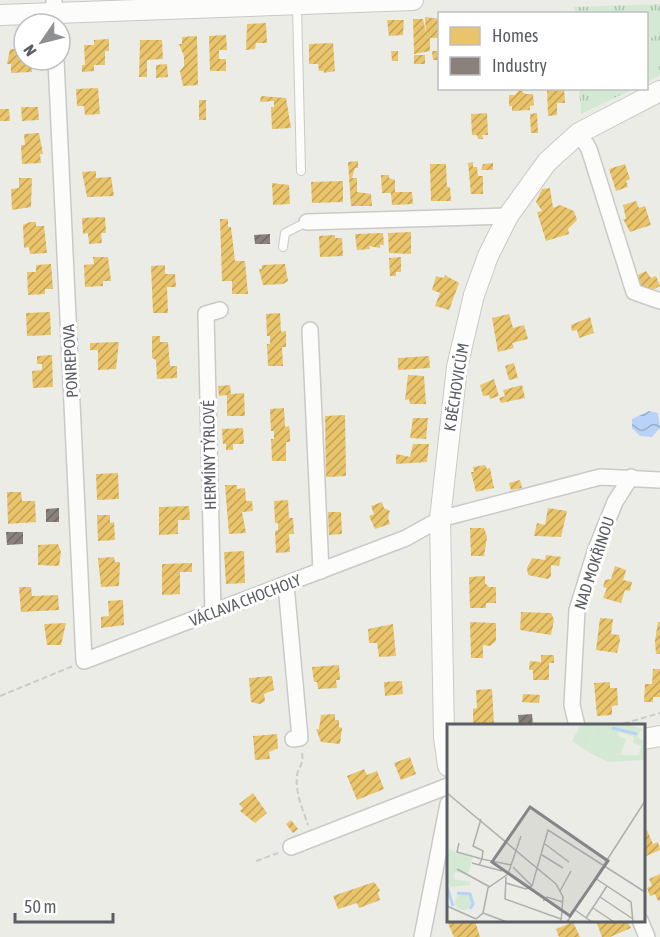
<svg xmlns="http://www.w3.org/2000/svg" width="660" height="937" font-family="'Asap Condensed',sans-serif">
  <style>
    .grass { fill: url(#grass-tufts) }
    .pitch { fill: #d3e9d4 }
    .water { fill: url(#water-waves) }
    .homes { fill: url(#homes-hatch) }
    .industry { fill: url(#industry-hatch) }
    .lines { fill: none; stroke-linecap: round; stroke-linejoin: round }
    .service-casing { stroke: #c9cac8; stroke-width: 10 }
    .minor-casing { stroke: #c9cac8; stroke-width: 18 }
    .tertiary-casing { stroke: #c9cac8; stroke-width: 22 }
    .path { stroke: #c8cdca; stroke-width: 2; stroke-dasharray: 6 3; stroke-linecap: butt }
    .service { stroke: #fcfcfb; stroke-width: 8 }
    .minor { stroke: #fcfcfb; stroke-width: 15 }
    .tertiary { stroke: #fcfcfb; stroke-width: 20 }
    .labels { text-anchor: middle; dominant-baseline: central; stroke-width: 6; stroke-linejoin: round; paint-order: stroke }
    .street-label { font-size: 16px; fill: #5b5e65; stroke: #fff }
    .inset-river { fill: none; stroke: #b9d2f8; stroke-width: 3 }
    .inset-road { fill: none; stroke: #aeafae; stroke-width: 1.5 }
    .view { fill: #848689; fill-opacity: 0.15; stroke: #848689; stroke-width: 3 }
    .inset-edge { fill: none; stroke: #5b5e65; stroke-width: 3 }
  </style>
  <defs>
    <pattern id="grass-tufts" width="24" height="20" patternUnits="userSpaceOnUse" patternTransform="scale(1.5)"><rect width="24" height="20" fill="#d3e9d4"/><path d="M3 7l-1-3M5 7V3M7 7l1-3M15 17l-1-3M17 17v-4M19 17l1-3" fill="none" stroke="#aec0b0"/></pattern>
    <pattern id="water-waves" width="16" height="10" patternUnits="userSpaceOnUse" patternTransform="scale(1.5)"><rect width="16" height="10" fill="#b9d2f8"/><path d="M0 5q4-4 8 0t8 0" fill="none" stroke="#99aecc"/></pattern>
    <pattern id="homes-hatch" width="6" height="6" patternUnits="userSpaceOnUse" patternTransform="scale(1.5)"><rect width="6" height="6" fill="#e9c46a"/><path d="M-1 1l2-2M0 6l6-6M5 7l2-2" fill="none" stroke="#c0a25b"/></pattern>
    <pattern id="industry-hatch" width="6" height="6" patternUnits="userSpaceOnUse" patternTransform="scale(1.5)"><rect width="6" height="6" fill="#8a817c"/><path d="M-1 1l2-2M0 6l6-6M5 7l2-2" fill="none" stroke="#6e6864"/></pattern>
  </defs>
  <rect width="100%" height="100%" fill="#ecece6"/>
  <g class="grass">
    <path d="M 660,4 L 660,75 L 647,82 L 646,14 L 575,13 L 574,7 Z"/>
    <path d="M 579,88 L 633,89 L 581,114 Z"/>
  </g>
  <g class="pitch">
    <path d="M 643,6 L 657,35 L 647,40 L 646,14 L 627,13 Z"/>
    <path d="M 647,42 L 660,72 L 647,78 L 646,42 Z"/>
    <path d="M 590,89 L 626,89 L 597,103 Z"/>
  </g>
  <path class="water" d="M 649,411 L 658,413 L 660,428 L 652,437 L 640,436 L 632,428 L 632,419 Z"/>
  <g class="homes">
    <path d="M 425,17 L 440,19 L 440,38 L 430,38 L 430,51 L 414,54 L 413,19 L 423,19 L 426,33 Z"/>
    <path d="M 387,20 L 404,20 L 403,35 L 389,36 Z"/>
    <path d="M 266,23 L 267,43 L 256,43 L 255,49 L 246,50 L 247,24 Z"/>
    <path d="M 226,35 L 227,50 L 219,50 L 219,59 L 226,59 L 226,71 L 210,71 L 209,36 Z"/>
    <path d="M 197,36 L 198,85 L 183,86 L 180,71 L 184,66 L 184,56 L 179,44 L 182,44 L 182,37 Z"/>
    <path d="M 109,39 L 109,51 L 105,51 L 105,65 L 94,65 L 94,71 L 82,72 L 82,65 L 85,65 L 84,45 L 94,45 L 94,40 Z"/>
    <path d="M 140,40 L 162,40 L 163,59 L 147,60 L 147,77 L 139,77 Z"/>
    <path d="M 333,43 L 335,71 L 324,73 L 324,71 L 319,71 L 318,64 L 309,64 L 309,44 Z"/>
    <path d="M 10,49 L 24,49 L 24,60 L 31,60 L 32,72 L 11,73 L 11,64 L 7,64 Z"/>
    <path d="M 391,51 L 398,51 L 398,61 L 392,61 Z"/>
    <path d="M 432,51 L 440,51 L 440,60 L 433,60 Z"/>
    <rect x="414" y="55" width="11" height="9"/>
    <path d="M 167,64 L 168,77 L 156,78 L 156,65 Z"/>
    <path d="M 98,88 L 100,114 L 85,115 L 84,106 L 77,106 L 76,89 Z"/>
    <path d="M 547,88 L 564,88 L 565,103 L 557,103 L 557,115 L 548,116 Z"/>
    <path d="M 520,89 L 525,94 L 533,94 L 534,105 L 530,106 L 530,110 L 512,111 L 512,106 L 509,106 L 509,95 L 515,95 Z"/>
    <path d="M 261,96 L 286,98 L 291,128 L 272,129 L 271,107 L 274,107 L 274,101 L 260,102 Z"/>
    <rect x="199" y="100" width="7" height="20"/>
    <path d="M 21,107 L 38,107 L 39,120 L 22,121 Z"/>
    <path d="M 0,109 L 9,109 L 10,121 L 0,121 Z"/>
    <path d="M 487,113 L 488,135 L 482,135 L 483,139 L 478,139 L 477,135 L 472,135 L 471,114 Z"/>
    <path d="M 537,113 L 538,133 L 531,133 L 530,114 Z"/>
    <path d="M 39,133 L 43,154 L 40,154 L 41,163 L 22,164 L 21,145 L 25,145 L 24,134 Z"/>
    <path d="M 358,161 L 358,168 L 355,168 L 352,178 L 357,178 L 357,192 L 371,194 L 372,206 L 351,206 L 348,162 Z"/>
    <path d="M 473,162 L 473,167 L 477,167 L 478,176 L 483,176 L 483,194 L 471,194 L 468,163 Z"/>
    <path d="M 493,163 L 493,170 L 481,170 L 483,164 Z"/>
    <path d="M 430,164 L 446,164 L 447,187 L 450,187 L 451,201 L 431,201 Z"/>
    <path d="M 625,164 L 630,179 L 626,181 L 628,187 L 616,191 L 609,169 Z"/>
    <path d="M 96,171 L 96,178 L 111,177 L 114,196 L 87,197 L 82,172 Z"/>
    <path d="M 381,175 L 389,175 L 389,178 L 395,180 L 395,192 L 412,192 L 413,204 L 392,205 L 391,193 L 382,193 Z"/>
    <path d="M 19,178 L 32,178 L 31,207 L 12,210 L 11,189 L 19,188 Z"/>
    <path d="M 343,181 L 343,202 L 312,203 L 311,182 Z"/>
    <path d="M 272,183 L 289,185 L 290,204 L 273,205 Z"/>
    <path d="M 550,188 L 553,208 L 560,205 L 574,211 L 577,220 L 568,229 L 569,234 L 546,241 L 537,212 L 542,211 L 536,202 L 542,189 Z"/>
    <path d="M 636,201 L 639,208 L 645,206 L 651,225 L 630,232 L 623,219 L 626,219 L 623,205 Z"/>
    <path d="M 105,217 L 106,233 L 101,233 L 102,243 L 89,244 L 88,233 L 83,234 L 82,218 Z"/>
    <path d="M 220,219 L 228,219 L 228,227 L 231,227 L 235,261 L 245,261 L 248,294 L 232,294 L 232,281 L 222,281 Z"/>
    <path d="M 30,222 L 36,222 L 36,226 L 44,226 L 47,253 L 30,254 L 29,247 L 24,248 L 23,225 Z"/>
    <path d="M 411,232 L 411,254 L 389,253 L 388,233 Z"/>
    <path d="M 383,233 L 384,245 L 380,245 L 380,248 L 369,246 L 370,249 L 357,250 L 355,234 Z"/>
    <path d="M 335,235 L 335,238 L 342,238 L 343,256 L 320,257 L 319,236 Z"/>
    <path d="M 93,257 L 108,257 L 111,281 L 103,281 L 103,286 L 85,287 L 84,265 L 94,264 Z"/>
    <path d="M 401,257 L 401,272 L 396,272 L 396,276 L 390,276 L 389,258 Z"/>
    <path d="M 51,264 L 53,289 L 45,289 L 45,294 L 28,295 L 27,272 L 36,272 L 36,265 Z"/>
    <path d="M 285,264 L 288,281 L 283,284 L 263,285 L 259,269 L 262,269 L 262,265 Z"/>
    <path d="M 165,265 L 165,274 L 175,274 L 176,287 L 167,287 L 168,313 L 153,313 L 151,266 Z"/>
    <path d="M 646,271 L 651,278 L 656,276 L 660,286 L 645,294 L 636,276 Z"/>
    <path d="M 445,275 L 459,283 L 449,310 L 435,306 L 440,293 L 432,290 L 436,276 L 444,278 Z"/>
    <path d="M 50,312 L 51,335 L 27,336 L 26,313 Z"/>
    <path d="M 280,313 L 281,332 L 286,331 L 286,347 L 282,347 L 283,366 L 268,366 L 267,344 L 270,344 L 270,336 L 267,336 L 266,314 Z"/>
    <path d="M 509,314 L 513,328 L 524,325 L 528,339 L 512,343 L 514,348 L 498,352 L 492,318 Z"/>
    <path d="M 590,317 L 594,333 L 579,338 L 577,330 L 572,331 L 571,325 Z"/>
    <path d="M 152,336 L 160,336 L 160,342 L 168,342 L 170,366 L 177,366 L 177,378 L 157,379 L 156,360 L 152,358 Z"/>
    <path d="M 119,342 L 116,369 L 98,370 L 98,350 L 90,350 L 90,343 Z"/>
    <path d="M 52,355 L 53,387 L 33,388 L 32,371 L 42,370 L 42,364 L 37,364 L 37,356 Z"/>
    <path d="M 429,356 L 430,368 L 398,370 L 398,358 Z"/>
    <path d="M 514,363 L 518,378 L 509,380 L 505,366 Z"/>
    <path d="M 408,375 L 424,376 L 426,404 L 410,404 L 409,399 L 405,400 Z"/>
    <path d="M 494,379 L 499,396 L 490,399 L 489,395 L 483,396 L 480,385 Z"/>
    <path d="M 230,385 L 231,394 L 244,393 L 245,416 L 227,416 L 227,395 L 219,396 L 218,386 Z"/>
    <path d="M 522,385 L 525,398 L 501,403 L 499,398 L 505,396 L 503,390 Z"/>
    <path d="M 284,408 L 285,427 L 289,426 L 290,434 L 290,442 L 286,442 L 286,461 L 272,461 L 271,439 L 274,439 L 274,431 L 271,431 L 270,409 Z"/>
    <path d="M 345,415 L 346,476 L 326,477 L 325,416 Z"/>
    <path d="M 413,418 L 428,418 L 426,439 L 410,438 Z"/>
    <path d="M 243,428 L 244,444 L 233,444 L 233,450 L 226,450 L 226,444 L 223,444 L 222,429 Z"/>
    <path d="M 413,444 L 429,444 L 427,462 L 396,464 L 396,454 L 410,457 Z"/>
    <path d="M 485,465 L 487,469 L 490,468 L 494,488 L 476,492 L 471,472 L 474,472 L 473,467 Z"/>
    <path d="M 118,473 L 119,499 L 97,500 L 96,474 Z"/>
    <path d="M 520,480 L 522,488 L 511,490 L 509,483 Z"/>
    <path d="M 225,485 L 237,485 L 237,489 L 245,488 L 246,501 L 252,501 L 253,511 L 242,512 L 246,533 L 229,534 Z"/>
    <path d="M 7,492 L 21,492 L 22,501 L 35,501 L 36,522 L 8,524 Z"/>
    <path d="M 288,500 L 289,518 L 293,518 L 294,534 L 289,534 L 290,552 L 276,553 L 275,531 L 278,530 L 278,523 L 275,523 L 274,501 Z"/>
    <path d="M 382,502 L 384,508 L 390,511 L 388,517 L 390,524 L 375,529 L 369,516 L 374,514 L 371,506 Z"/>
    <path d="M 189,506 L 190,520 L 178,520 L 178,534 L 159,535 L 159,507 Z"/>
    <path d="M 548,508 L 567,511 L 561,537 L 534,536 L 537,523 L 545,525 Z"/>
    <path d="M 328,512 L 341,512 L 342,534 L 329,535 Z"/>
    <path d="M 97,515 L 110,515 L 110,523 L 114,522 L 115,540 L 98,541 Z"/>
    <path d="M 470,528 L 484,528 L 487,537 L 484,556 L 471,556 Z"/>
    <path d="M 58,544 L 61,552 L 59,566 L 38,565 L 38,545 Z"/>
    <path d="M 244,551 L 245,583 L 226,584 L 224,552 Z"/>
    <path d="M 546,555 L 561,557 L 559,566 L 551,565 L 551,576 L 548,579 L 528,575 L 527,568 L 532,558 L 545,560 Z"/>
    <path d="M 114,557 L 115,562 L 120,562 L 119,586 L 101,587 L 98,558 Z"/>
    <path d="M 192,563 L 192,572 L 180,572 L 180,594 L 162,595 L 162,564 Z"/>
    <path d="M 615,566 L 626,570 L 623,580 L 632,582 L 630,591 L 625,590 L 621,603 L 603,598 L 607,588 L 603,587 L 605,580 L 611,579 Z"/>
    <path d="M 485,576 L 485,583 L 489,587 L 496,587 L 496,603 L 486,603 L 486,608 L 470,608 L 469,577 Z"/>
    <path d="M 19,587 L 31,587 L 32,596 L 58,595 L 59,610 L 21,612 Z"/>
    <path d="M 123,600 L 124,625 L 101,628 L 101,617 L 109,616 L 108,601 Z"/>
    <path d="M 521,612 L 551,613 L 554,620 L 551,635 L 520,630 Z"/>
    <path d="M 600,618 L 613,619 L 611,634 L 619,635 L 620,640 L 617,653 L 596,650 Z"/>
    <path d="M 470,622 L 496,623 L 496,641 L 490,646 L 483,645 L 483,658 L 471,658 Z"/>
    <path d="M 658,622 L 660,622 L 660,654 L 656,654 L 655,641 Z"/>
    <path d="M 66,623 L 61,645 L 47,645 L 44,624 Z"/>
    <path d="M 393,624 L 396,656 L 379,657 L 377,643 L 369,643 L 368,629 Z"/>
    <path d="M 541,655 L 554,655 L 554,663 L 549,663 L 549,680 L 533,680 L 533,670 L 529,670 L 530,661 L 541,662 Z"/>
    <path d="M 339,665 L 340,680 L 336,680 L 337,688 L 318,689 L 317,682 L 314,682 L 312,667 Z"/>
    <path d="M 653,669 L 660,669 L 660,697 L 653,697 L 653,702 L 644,702 L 645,684 L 652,684 Z"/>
    <path d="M 272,676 L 274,690 L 264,694 L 265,701 L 260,704 L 251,702 L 249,678 Z"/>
    <path d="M 402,681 L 403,694 L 385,696 L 384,682 Z"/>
    <path d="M 610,682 L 610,688 L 617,688 L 618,705 L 612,706 L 612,715 L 597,716 L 594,683 Z"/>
    <path d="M 492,689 L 494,725 L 473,726 L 473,709 L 477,708 L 476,690 Z"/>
    <path d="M 523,694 L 540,695 L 539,703 L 522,702 Z"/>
    <path d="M 335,714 L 335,720 L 339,720 L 339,727 L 342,728 L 340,744 L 321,742 L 316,729 L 319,729 L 321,715 Z"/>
    <path d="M 277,734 L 278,748 L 269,752 L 270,759 L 255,760 L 253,736 Z"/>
    <path d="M 410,757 L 416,774 L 401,780 L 394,763 Z"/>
    <path d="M 364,769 L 367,775 L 377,771 L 384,789 L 357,800 L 347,776 Z"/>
    <path d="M 253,793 L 267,813 L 255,823 L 240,811 L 243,808 L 239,804 Z"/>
    <path d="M 291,820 L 298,829 L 293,833 L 286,824 Z"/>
    <path d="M 647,830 L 653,844 L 658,842 L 660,850 L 644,857 L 644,831 Z"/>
    <path d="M 660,874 L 660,900 L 658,901 L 655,894 L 650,896 L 647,888 L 652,886 L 649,879 Z"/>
    <path d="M 374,882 L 380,890 L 378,893 L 380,900 L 359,908 L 357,903 L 338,909 L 333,896 Z"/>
    <path d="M 447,921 L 475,921 L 480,937 L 454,937 Z"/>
    <path d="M 596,921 L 627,921 L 631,928 L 610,937 L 602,937 Z"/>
    <path d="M 573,922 L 580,937 L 559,937 L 556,929 Z"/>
  </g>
  <g class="industry">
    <path d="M 270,234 L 270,244 L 255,244 L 254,235 Z"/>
    <path d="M 59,508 L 59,522 L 46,522 L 46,509 Z"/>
    <path d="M 6,532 L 23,532 L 23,544 L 7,545 Z"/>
    <path d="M 532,714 L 533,726 L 519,726 L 518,715 Z"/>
  </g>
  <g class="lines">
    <g class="service-casing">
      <g id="service">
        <path d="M 297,6 L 301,171"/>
        <path d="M 283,247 L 285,233 L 307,222"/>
      </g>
    </g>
    <g class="minor-casing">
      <g id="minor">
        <path d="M 54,0 L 54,24"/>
        <path d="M 56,60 L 84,661 L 406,538 L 440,519 L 600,477 L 660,480"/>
        <path d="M 579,133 L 589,149 L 634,292 L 660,301"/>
        <path d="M 307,222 L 508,216"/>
        <path d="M 310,330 L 321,571"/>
        <path d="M 286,585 L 300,738 L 293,739"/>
        <path d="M 213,612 L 206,314 L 220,310"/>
        <path d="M 577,726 L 572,705 L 577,610 L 596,549 L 615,502 L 631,477"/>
        <path d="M 291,847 L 448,786"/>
        <path d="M 640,920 L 647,937"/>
        <path d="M 422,937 L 448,804"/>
      </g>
    </g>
    <g class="tertiary-casing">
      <g id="tertiary">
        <path d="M 0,15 L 413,0"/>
        <path d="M 644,739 L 660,736"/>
        <path d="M 448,766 L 444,737 L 440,519 L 457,367 L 474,295 L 488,256 L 508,216 L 547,162 L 579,133 L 660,91"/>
      </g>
    </g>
    <g class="path">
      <path d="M 0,696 L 73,666"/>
      <path d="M 615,726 L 660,713"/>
      <path d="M 302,753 C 304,766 298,766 297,776 C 295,792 303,810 308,825"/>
      <path d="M 256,861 L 278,853"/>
    </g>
    <use href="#service" class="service"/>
    <use href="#minor" class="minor"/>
    <use href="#tertiary" class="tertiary"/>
  </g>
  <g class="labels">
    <g class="street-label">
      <text transform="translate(70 361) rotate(-93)">PONREPOVA</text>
      <text transform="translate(456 387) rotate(-81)">K BĚCHOVICŮM</text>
      <text transform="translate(209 455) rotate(-91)">HERMÍNY TÝRLOVÉ</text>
      <text transform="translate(594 563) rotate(-72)">NAD MOKŘINOU</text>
      <text transform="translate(245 600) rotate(-21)">VÁCLAVA CHOCHOLY</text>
    </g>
  </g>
  <g transform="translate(447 724)">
    <rect width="198" height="198" fill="#ecece6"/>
    <path d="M 134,0 L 180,0 L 198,6 L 193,7 L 191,14 L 198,17 L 198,36 L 161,38 L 143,29 L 125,17 ZM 149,0 L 163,6 L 160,36 L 140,24 ZM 172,8 L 187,13 L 186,19 L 194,22 L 192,31 L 174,31 L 179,15 L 171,12 ZM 0,125 L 26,133 L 21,151 L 0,146 Z" fill="#d3e9d4" fill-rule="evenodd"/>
    <path d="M 149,0 L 172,7 L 160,36 L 140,25 ZM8 178a8 8 0 1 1 16 0a8 8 0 1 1-16 0Z" fill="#d3e9d4"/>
    <path d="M 1,145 L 8,147 L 7,155 L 24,158 L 23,161 L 4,163 L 0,159 Z" fill="#d3e9d4"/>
    <path class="inset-river" d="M 165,4 L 190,10M 0,163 L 6,182M 10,169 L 23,170 L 26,180 L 23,185"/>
    <path class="inset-road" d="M 0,69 L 109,160 L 116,173 L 114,198M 12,119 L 10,128 L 35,135 L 36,127 L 26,122 L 34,95M 98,120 L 122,138M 95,131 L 116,144M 25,139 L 55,147M 32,141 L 35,135 L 64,141M 66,143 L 85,162M 10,145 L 43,163M 59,153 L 58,175 L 114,195M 148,154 L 184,178 L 186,198M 59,159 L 79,165 L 85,162M 85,162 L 101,106 L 198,168M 113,167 L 124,147M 153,173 L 186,195M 96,177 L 100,173 L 116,178M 0,182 L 29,195M 146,184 L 167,198M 128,186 L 145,198M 36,189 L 60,198M 139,194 L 160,162M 29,195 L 36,189 L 41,164 L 61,150 L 74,112M 120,198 L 198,77"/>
    <path class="view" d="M 83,83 L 161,137 L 123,192 L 45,138 Z"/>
    <rect width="198" height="198" class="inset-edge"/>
  </g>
  <rect x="438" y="12" width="210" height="78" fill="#ffffff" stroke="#bdbfc1" stroke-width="1.5"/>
  <rect x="450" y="27" width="30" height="18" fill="#e9c46a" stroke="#bdbfc1" stroke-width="1.5"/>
  <text x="492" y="42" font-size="18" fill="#5b5e65">Homes</text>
  <rect x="450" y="57" width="30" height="18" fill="#8a817c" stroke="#bdbfc1" stroke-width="1.5"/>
  <text x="492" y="72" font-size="18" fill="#5b5e65">Industry</text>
  <g transform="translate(42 42) rotate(235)"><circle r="28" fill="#ffffff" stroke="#bdbfc1" stroke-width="1.5"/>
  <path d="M0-4.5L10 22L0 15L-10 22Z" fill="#8e9092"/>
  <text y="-9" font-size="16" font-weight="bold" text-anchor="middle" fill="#5b5e65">N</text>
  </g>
  <path d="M15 913v9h98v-9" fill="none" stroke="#5b5e65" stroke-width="3"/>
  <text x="24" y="913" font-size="18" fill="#5b5e65" stroke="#ffffff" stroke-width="4.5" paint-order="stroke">50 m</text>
</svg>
